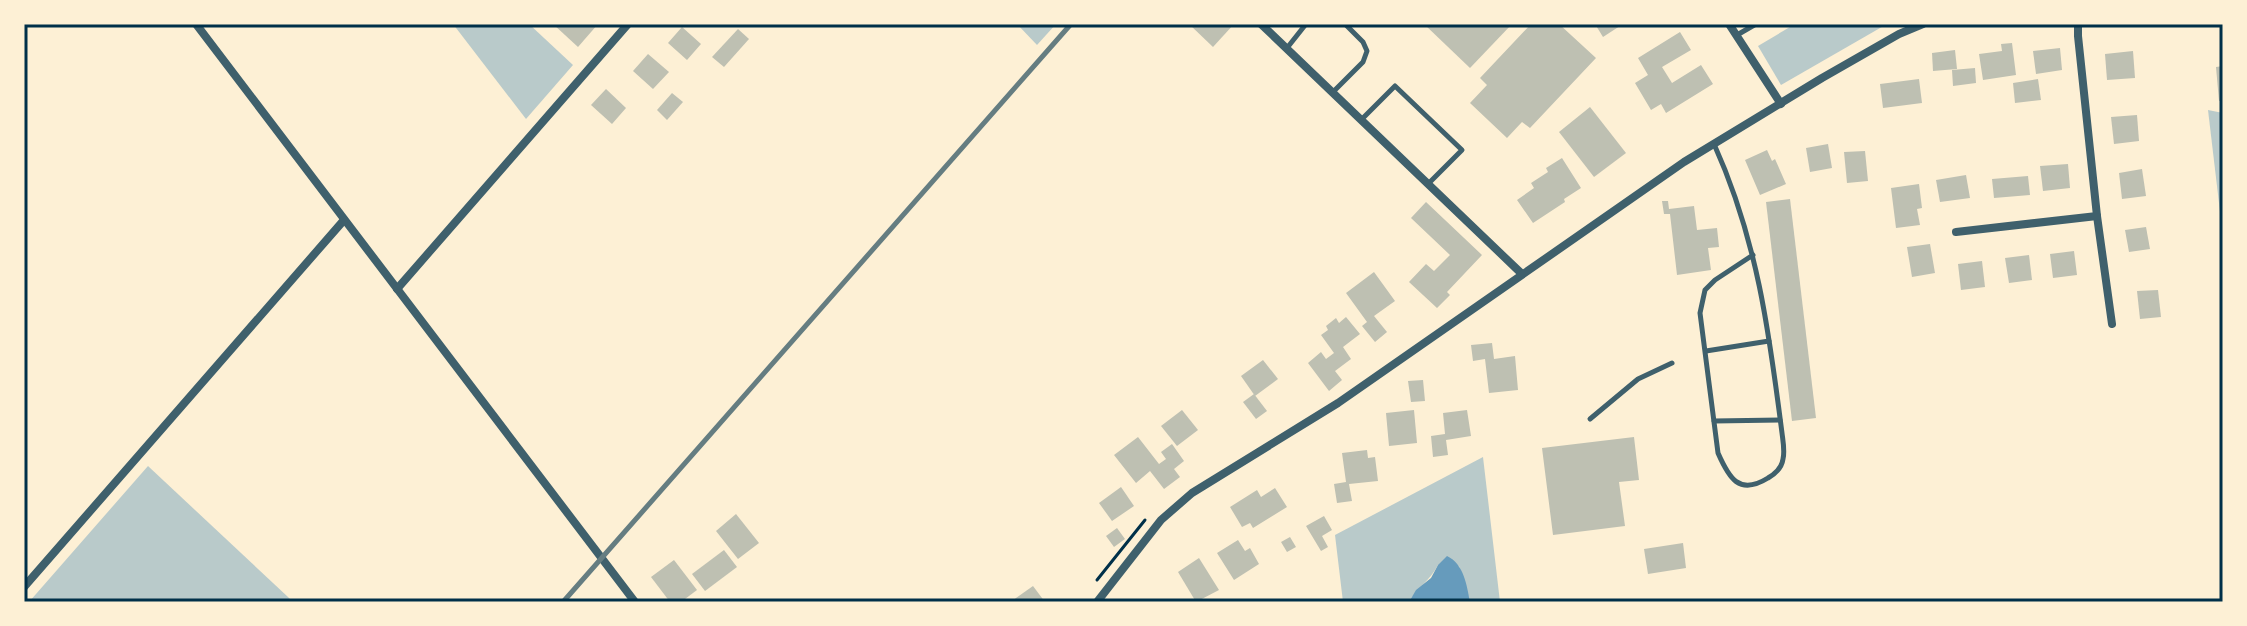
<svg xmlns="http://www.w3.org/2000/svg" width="2247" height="626" font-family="'Fira Sans',sans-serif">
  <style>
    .green { fill: #b9caca }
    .water { fill: #669bbc }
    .building { fill: #bec0b2 }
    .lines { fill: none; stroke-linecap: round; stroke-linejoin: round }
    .path { stroke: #003049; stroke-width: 3 }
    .service { stroke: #3f606c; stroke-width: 5 }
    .minor { stroke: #3f606c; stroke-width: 8 }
    .rail { stroke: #657d81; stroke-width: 5 }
    .neatline { fill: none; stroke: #003049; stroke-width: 3 }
  </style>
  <rect width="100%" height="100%" fill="#fdf0d5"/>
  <g class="green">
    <path d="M 453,24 L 529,24 L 573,65 L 526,119 Z"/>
    <path d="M 1017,24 L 1056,24 L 1037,45 Z"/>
    <path d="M 1795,24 L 1887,24 L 1781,85 L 1758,46 Z"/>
    <path d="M 2208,110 L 2223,113 L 2223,237 Z"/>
    <path d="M 1483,457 L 1500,602 L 1470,602 L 1459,566 L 1438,565 C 1429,582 1418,586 1409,602 L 1343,602 L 1335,535 Z"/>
    <path d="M 148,466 L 288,597 L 293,602 L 29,602 Z"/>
  </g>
  <path class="water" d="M 1447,556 C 1464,564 1467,586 1470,602 L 1409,602 L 1416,590 L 1431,578 L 1438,565 Z"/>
  <g class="building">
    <path d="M 553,24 L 598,24 L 578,47 Z"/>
    <path d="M 1189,24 L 1234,24 L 1213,47 Z"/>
    <path d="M 1424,24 L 1512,24 L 1470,68 Z"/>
    <path d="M 1531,24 L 1559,24 L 1596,58 L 1530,128 L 1522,122 L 1507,138 L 1470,103 L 1487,85 L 1480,78 Z"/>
    <path d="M 1595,24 L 1623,24 L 1603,37 Z"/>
    <path d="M 682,27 L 701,44 L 687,60 L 668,43 Z"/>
    <path d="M 738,29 L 749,39 L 724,67 L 712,57 Z"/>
    <path d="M 1680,32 L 1691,50 L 1662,67 L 1672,83 L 1701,65 L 1713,84 L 1666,113 L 1661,104 L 1651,110 L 1635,83 L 1648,75 L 1638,58 Z"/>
    <path d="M 2012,43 L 2016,75 L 1983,80 L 1979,54 L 2002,51 L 2001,44 Z"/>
    <path d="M 2060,48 L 2062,70 L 2036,74 L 2033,51 Z"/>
    <path d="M 1955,50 L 1957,69 L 1933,71 L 1932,53 Z"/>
    <path d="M 2133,51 L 2135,78 L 2107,80 L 2105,54 Z"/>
    <path d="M 648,54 L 669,72 L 653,89 L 633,71 Z"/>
    <path d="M 2223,66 L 2223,100 L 2219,101 L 2216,67 Z"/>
    <path d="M 1975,68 L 1976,83 L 1953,86 L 1952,70 Z"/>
    <path d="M 1919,79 L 1922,103 L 1883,108 L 1880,84 Z"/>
    <path d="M 2038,79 L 2041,100 L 2015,103 L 2013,83 Z"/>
    <path d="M 606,89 L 626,108 L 612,124 L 591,105 Z"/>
    <path d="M 672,93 L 683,102 L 667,120 L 657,110 Z"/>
    <path d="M 1590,107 L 1626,153 L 1594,177 L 1559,132 Z"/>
    <path d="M 2137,115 L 2139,141 L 2114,144 L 2111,117 Z"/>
    <path d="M 1828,144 L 1832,168 L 1810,172 L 1806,148 Z"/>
    <path d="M 1767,150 L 1772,161 L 1775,159 L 1786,184 L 1760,195 L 1745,160 Z"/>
    <path d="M 1865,151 L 1868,181 L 1847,183 L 1844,152 Z"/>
    <path d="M 1562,158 L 1581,188 L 1564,199 L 1565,202 L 1533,223 L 1517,200 L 1534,188 L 1531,183 L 1548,172 L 1546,168 Z"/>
    <path d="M 2068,164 L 2070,188 L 2043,191 L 2040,166 Z"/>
    <path d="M 2142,169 L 2146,196 L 2122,199 L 2119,173 Z"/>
    <path d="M 1966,175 L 1970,198 L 1940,202 L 1936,180 Z"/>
    <path d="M 2028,176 L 2030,195 L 1994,198 L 1992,179 Z"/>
    <path d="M 1919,184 L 1922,208 L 1917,209 L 1920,225 L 1896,228 L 1891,188 Z"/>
    <path d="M 1790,199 L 1816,418 L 1792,421 L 1766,202 Z"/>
    <path d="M 1662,201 L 1668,201 L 1669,209 L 1694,206 L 1697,230 L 1717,228 L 1719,247 L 1708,248 L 1711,270 L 1677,275 L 1670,214 L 1664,214 Z"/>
    <path d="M 1426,202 L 1482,255 L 1447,292 L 1450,295 L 1437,308 L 1409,282 L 1426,264 L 1434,271 L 1450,255 L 1411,218 Z"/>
    <path d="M 2146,227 L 2150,249 L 2129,252 L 2125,230 Z"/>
    <path d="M 1930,244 L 1935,273 L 1912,277 L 1907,247 Z"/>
    <path d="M 2074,251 L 2077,275 L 2053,278 L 2050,254 Z"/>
    <path d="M 2029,255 L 2032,280 L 2009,283 L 2005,258 Z"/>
    <path d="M 1982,261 L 1985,287 L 1961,290 L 1958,264 Z"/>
    <path d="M 1374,272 L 1395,301 L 1374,316 L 1387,332 L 1375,342 L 1362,326 L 1367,322 L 1346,293 Z"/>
    <path d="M 2158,290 L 2161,317 L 2140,319 L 2137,291 Z"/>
    <path d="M 1346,317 L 1360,334 L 1343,347 L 1351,359 L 1335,371 L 1342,380 L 1329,391 L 1308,363 L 1321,352 L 1326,359 L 1334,353 L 1321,335 L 1328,330 L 1326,326 L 1336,318 L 1339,323 Z"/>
    <path d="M 1492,343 L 1494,359 L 1515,356 L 1518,390 L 1489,393 L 1485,359 L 1473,361 L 1471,345 Z"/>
    <path d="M 1263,360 L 1278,379 L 1255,396 L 1241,376 Z"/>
    <path d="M 1423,380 L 1425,401 L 1411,402 L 1408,381 Z"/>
    <path d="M 1254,394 L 1267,411 L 1256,419 L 1243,402 Z"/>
    <path d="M 1182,410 L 1198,430 L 1177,446 L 1161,426 Z"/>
    <path d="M 1414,410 L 1417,443 L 1389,446 L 1386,413 Z"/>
    <path d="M 1467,410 L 1471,436 L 1446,440 L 1448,455 L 1433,457 L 1431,436 L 1445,434 L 1443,413 Z"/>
    <path d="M 1138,437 L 1159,464 L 1166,459 L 1161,452 L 1172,444 L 1184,461 L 1174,469 L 1180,477 L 1164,489 L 1150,471 L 1136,483 L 1114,455 Z"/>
    <path d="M 1634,437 L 1639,480 L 1619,482 L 1625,526 L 1553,535 L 1542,448 Z"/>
    <path d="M 1367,450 L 1368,458 L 1375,457 L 1378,481 L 1349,484 L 1352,501 L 1337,503 L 1334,484 L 1346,482 L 1342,453 Z"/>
    <path d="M 1121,487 L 1134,506 L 1112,521 L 1099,503 Z"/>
    <path d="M 1275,488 L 1287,507 L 1253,528 L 1250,523 L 1242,527 L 1230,507 L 1257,490 L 1261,497 Z"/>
    <path d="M 736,514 L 759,543 L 738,559 L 716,531 Z"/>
    <path d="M 1324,516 L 1332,530 L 1322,536 L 1328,547 L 1321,551 L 1306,526 Z"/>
    <path d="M 1117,528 L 1125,539 L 1114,547 L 1106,536 Z"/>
    <path d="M 1290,537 L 1296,547 L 1287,552 L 1281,542 Z"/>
    <path d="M 1238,540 L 1245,551 L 1250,548 L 1259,564 L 1234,580 L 1217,553 Z"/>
    <path d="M 1683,543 L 1686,568 L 1648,574 L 1644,549 Z"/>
    <path d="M 724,550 L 737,567 L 705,591 L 692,574 Z"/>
    <path d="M 1199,558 L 1219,590 L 1196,602 L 1178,572 Z"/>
    <path d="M 674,560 L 697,590 L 681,602 L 670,602 L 651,577 Z"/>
    <path d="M 1033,586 L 1045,602 L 1011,602 L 1016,598 Z"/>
  </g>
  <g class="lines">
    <path class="path" d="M 1097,580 L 1145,520"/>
    <g class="service">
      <path d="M 1737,35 L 1756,24"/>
      <path d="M 1287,48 L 1306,24"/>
      <path d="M 1333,92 L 1363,62 L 1367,51 L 1363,42 L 1345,24"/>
      <path d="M 1362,119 L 1395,86 L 1462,150 L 1428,184"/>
      <path d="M 1714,144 C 1757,239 1769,331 1782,433 C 1783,441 1785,451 1783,459 C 1782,467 1775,474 1768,478 C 1739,496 1729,478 1718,453 L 1700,313 L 1705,290 L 1715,280 L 1753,255"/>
      <path d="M 1706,351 L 1769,341"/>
      <path d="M 1590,419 L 1638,379 L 1672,363"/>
      <path d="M 1714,421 L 1780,420"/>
    </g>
    <g class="minor">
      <path d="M 196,24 L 635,602"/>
      <path d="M 1261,24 L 1522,274"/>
      <path d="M 1729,24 L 1781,104"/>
      <path d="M 2097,216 L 2112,324"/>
      <path d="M 1956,232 L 2097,216 L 2078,36 L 2078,24"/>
      <path d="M 397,289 L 628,24"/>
      <path d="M 24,587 L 344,220"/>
      <path d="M 1097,602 L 1161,520 L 1192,493 L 1338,403 L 1684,162 L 1822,78 L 1899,34 L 1923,24"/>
    </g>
    <path class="rail" d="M 563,602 L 1071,24"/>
  </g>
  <rect width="2247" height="626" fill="none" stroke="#fdf0d5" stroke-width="52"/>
  <rect x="26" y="26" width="2195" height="574" class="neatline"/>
</svg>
